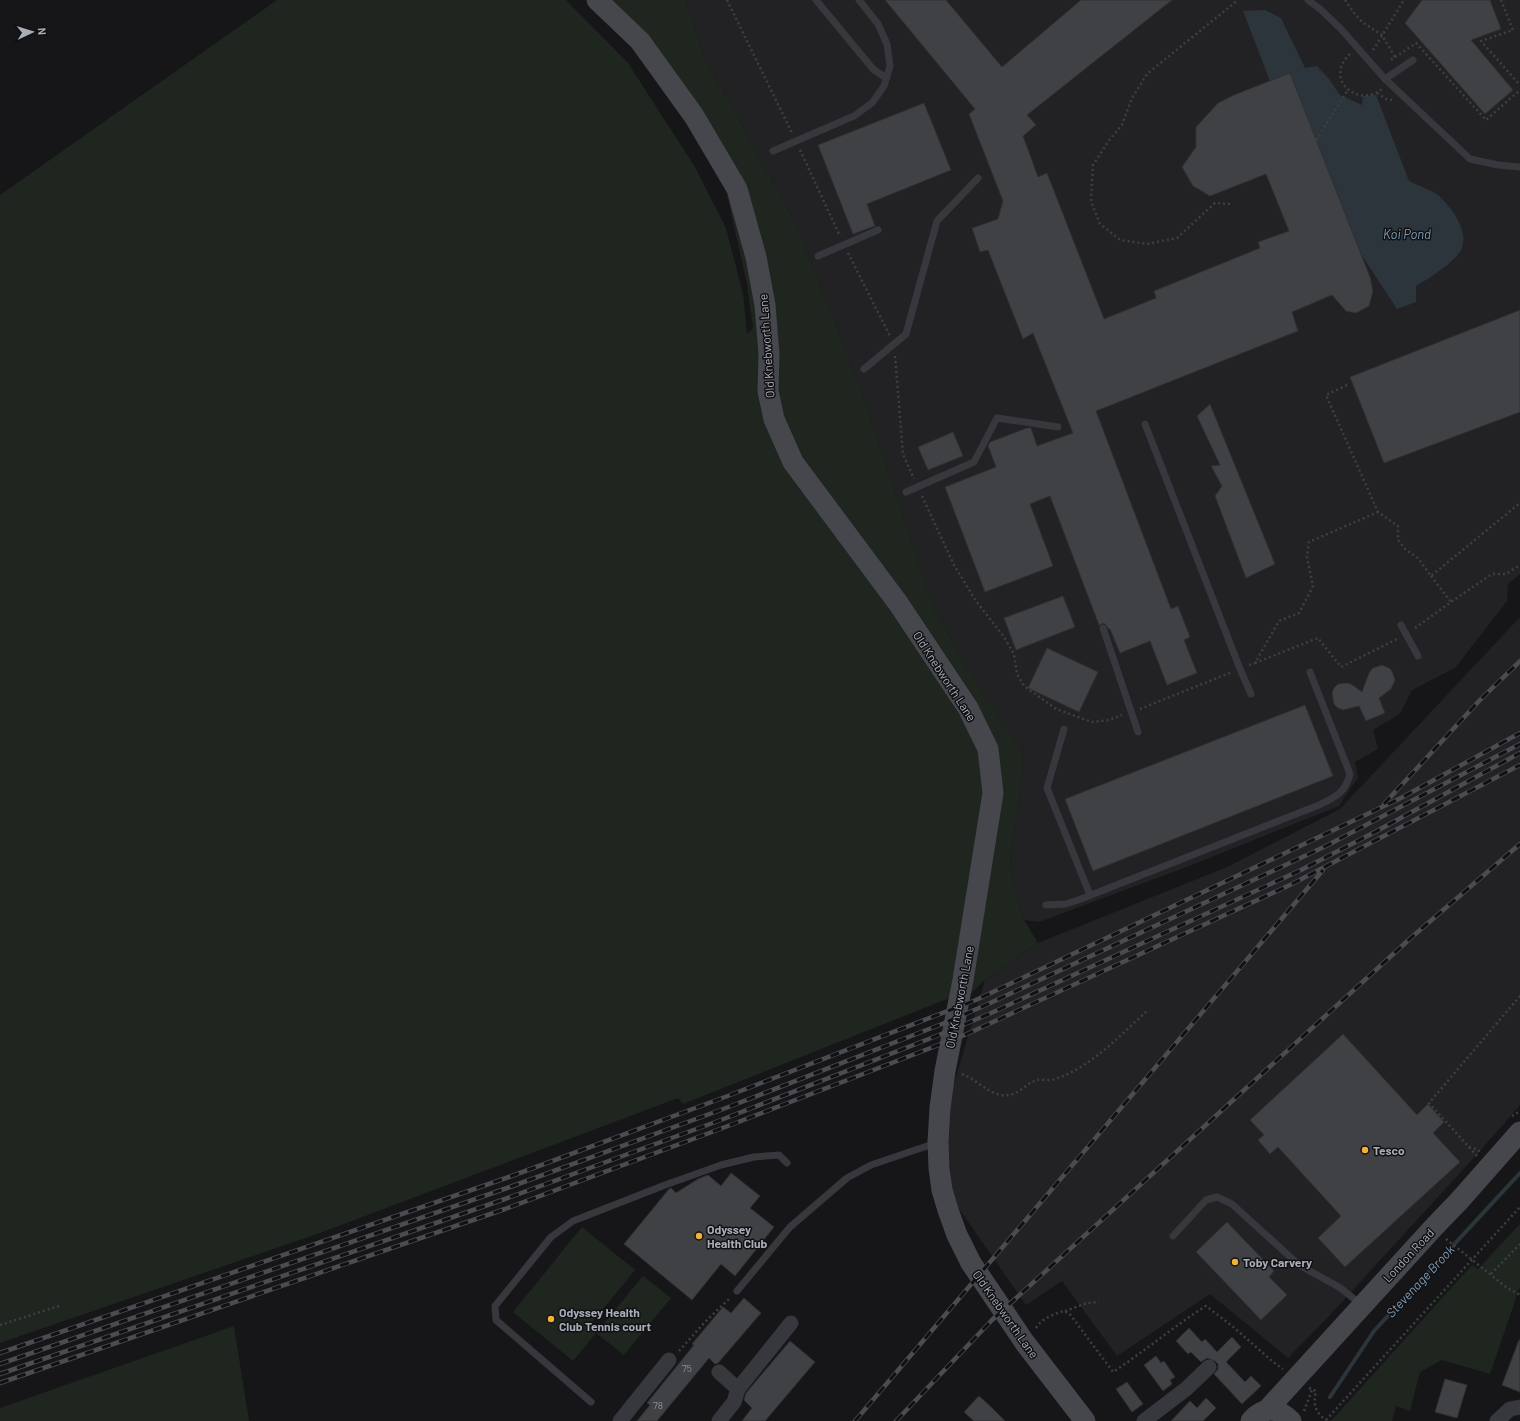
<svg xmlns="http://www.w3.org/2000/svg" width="1520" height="1421" font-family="Barlow,sans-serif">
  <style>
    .built { fill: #222225 }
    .green { fill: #1e261f }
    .water { fill: #2c353c }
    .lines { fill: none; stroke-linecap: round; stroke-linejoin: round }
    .stream { stroke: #2c353c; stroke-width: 4 }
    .building { fill: #404145; stroke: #303034 }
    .path { stroke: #3d3f44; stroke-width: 2.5; stroke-dasharray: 2 3; stroke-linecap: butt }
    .lane { stroke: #37383d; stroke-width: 7 }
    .street { stroke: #37383d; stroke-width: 15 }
    .secondary { stroke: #45474d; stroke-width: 21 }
    .rail-casing { stroke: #4a4c52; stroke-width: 4.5 }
    .rail { stroke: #111113; stroke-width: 3; stroke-dasharray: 9; stroke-linecap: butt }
    .poi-dot { fill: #f2b134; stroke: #111113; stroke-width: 1.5 }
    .labels { text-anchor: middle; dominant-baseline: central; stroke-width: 3; stroke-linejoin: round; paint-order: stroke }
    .number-label { font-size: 10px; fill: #8e929b }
    .street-label { font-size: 12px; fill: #a8adb8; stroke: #111113 }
    .poi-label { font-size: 12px; font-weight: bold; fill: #a8adb8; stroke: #111113; text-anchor: start }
    .water-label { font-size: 13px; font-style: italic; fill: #7f9bb3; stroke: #111113 }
  </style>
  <rect width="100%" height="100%" fill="#161618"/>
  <g class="built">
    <path d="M 686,0 L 1520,0 L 1520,574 L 1508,584 L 1507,601 L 1455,668 L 1412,690 L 1400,714 L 1373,730 L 1378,749 L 1355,762 L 1358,777 L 1339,806 L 1184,868 L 1039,922 L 1024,920 L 1013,882 L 1010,856 L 1020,799 L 1024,754 L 985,696 L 936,613 L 861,389 L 799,229 L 704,55 Z"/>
    <path d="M 1520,617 L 1520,1105 L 1481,1150 L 1331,1314 L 1288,1358 L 1210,1294 L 1117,1356 L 1062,1281 L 1026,1305 L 953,1200 L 945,1114 L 985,980 L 1038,943 L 1227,867 L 1340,809 Z"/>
  </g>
  <g class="green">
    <path d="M 277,0 L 566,0 L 628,63 L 695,167 L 726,228 L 743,294 L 747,334 L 753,328 L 747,284 L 727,195 L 731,193 L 755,288 L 767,417 L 895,608 L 983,752 L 987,793 L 952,997 L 683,1104 L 678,1098 L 320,1233 L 0,1343 L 0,195 Z"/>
    <path d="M 607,0 L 686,0 L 704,55 L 799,229 L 861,389 L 936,613 L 985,696 L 1024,754 L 1020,799 L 1010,856 L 1013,882 L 1024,920 L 1038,943 L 985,980 L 967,997 L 996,752 L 800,459 L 783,424 L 755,231 Z"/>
    <path d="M 1520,1224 L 1520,1288 L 1518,1290 L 1515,1301 L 1490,1374 L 1442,1360 L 1420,1372 L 1410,1411 L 1396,1406 L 1392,1421 L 1331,1421 L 1472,1265 L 1478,1269 Z"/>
    <path d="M 582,1227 L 635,1270 L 589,1326 L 596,1333 L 643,1276 L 671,1298 L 624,1355 L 596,1333 L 573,1361 L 513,1312 Z"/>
    <path d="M 234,1326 L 249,1421 L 0,1421 L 0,1408 Z"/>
  </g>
  <path class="water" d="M 1265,10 L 1281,18 L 1305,68 L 1317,66 L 1329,79 L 1340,95 L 1362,105 L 1363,96 L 1376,95 L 1409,181 C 1418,186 1432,190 1439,196 C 1452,208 1470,232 1461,250 C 1455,262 1428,279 1416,286 L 1416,302 L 1397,309 L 1359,251 L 1270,81 L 1243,11 Z"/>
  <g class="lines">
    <path class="stream" d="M 1330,1397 L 1374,1331 L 1520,1173"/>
  </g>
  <g class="building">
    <path d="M 885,0 L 946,0 L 1002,67 L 1081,0 L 1172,0 L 1027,115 L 1036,125 L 1023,136 L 1038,177 L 1047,173 L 1104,319 L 1156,298 L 1154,291 L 1260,248 L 1258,242 L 1289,231 L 1266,174 L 1210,196 L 1193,186 L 1182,167 L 1196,147 L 1196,127 L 1218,103 L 1234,95 L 1290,73 L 1370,277 L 1373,291 L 1369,306 L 1356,313 L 1346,311 L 1332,295 L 1292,312 L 1298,331 L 1096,411 L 1171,609 L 1178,606 L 1190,637 L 1184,640 L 1197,673 L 1167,685 L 1150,641 L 1120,653 L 1110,629 L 1109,629 L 1104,623 L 1099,625 L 1050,496 L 1030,504 L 1053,566 L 985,592 L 945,487 L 996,467 L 988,446 L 990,442 L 1027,428 L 1031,428 L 1037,446 L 1073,433 L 1033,333 L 1023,339 L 988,250 L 980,252 L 972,228 L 998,219 L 1003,201 L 969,114 L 975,109 Z"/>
    <path d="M 1422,0 L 1490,0 L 1501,29 L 1471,40 L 1513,90 L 1485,114 L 1405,23 Z"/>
    <path d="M 924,103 L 951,170 L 867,204 L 875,226 L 853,234 L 818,145 Z"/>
    <path d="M 1520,310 L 1520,412 L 1384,463 L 1350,377 Z"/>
    <path d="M 1210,404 L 1275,564 L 1246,578 L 1215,496 L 1222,486 L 1211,466 L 1220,465 L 1197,416 Z"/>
    <path d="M 953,432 L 963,456 L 928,470 L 918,447 Z"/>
    <path d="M 1063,596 L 1075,627 L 1016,650 L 1004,618 Z"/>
    <path d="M 1047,648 L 1098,672 L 1079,712 L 1028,688 Z"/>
    <path d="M 1382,665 L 1389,668 L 1392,671 L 1395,680 L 1391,689 L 1379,698 L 1385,713 L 1366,721 L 1359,706 L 1343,710 L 1338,708 L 1334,704 L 1332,693 L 1334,688 L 1338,684 L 1345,683 L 1351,684 L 1362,692 L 1369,673 L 1373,668 Z"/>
    <path d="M 1305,705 L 1333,776 L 1093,871 L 1065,799 Z"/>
    <path d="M 1343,1034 L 1417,1115 L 1428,1104 L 1444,1122 L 1433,1133 L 1460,1162 L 1345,1267 L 1318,1238 L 1341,1216 L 1278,1147 L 1270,1154 L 1258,1140 L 1264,1135 L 1250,1120 Z"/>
    <path d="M 731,1173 L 760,1196 L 750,1208 L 774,1227 L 735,1276 L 721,1264 L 692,1300 L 624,1244 L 669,1189 L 671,1188 L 676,1193 L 698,1179 L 708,1175 L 721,1186 Z"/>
    <path d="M 1227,1222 L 1274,1271 L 1269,1277 L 1287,1295 L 1261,1320 L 1196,1252 Z"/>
    <path d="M 744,1298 L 761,1313 L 718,1363 L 715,1364 L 709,1358 L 657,1421 L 637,1421 L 650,1405 L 647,1403 L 694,1345 L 692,1344 L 723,1307 L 731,1313 Z"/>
    <path d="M 1189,1328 L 1202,1342 L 1205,1339 L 1217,1352 L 1232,1337 L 1241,1347 L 1226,1362 L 1245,1382 L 1251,1376 L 1261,1386 L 1242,1404 L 1214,1374 L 1218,1369 L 1218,1364 L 1215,1361 L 1207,1358 L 1201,1362 L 1191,1352 L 1188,1354 L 1176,1341 Z"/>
    <path d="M 1519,1340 L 1520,1340 L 1520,1392 L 1502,1385 Z"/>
    <path d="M 790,1341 L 815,1362 L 765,1421 L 742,1421 L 752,1408 L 744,1400 L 746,1393 Z"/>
    <path d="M 1156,1356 L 1161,1363 L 1164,1361 L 1175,1377 L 1170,1380 L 1172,1384 L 1163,1391 L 1144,1365 Z"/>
    <path d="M 1445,1379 L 1467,1385 L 1457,1418 L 1435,1412 Z"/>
    <path d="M 1127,1382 L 1143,1404 L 1132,1412 L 1116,1389 Z"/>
    <path d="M 979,1396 L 991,1407 L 1005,1421 L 974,1421 L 964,1412 Z"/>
    <path d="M 1206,1398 L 1216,1408 L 1203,1421 L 1171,1421 L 1190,1401 L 1197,1408 Z"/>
  </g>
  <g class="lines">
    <g class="path">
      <path d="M 727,0 L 792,133"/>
      <path d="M 1345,0 L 1354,13 L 1362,22 L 1382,35 L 1395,57"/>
      <path d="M 1501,0 L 1513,30 L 1481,41 L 1520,85"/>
      <path d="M 1373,50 L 1404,0"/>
      <path d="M 1350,54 C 1323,79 1358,109 1382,89"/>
      <path d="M 1391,60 L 1416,43 L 1486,120 L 1520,90"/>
      <path d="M 1377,93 L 1386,99 L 1392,100"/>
      <path d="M 1316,140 L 1348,90"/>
      <path d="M 800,150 L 840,236"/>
      <path d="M 1230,204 L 1215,203 L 1177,238 L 1147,244 L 1120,240 L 1100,224 L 1091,201 L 1093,165 L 1110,139 L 1122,125 L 1132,98 L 1147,74 L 1238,0"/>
      <path d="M 848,253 L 890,336"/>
      <path d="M 895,356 L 903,454 L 914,479"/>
      <path d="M 1347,385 L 1326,395 L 1378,512 L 1398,526 L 1398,540 L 1405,549 L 1418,558 L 1431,576 L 1520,503"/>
      <path d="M 922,496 L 954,565 L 976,601 L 1004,637 L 1014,654 L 1017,674 L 1024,686 L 1056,709 L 1092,722 L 1109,720 L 1122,715"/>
      <path d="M 1431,576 L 1451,602"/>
      <path d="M 1415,628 L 1451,602 L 1492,574 L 1506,574 L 1520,565"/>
      <path d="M 1255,663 L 1318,638 L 1341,667 L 1399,638"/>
      <path d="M 1249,665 L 1255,663 L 1279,621 L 1299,613 L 1313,586 L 1307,557 L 1309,542 L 1378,512"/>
      <path d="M 1140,709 L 1232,672"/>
      <path d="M 962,1074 C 976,1079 986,1092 1001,1095 C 1018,1098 1025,1083 1037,1080 C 1042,1079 1049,1081 1055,1079 C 1092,1067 1119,1036 1147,1011"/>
      <path d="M 1512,1116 L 1520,1111"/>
      <path d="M 1469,1147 L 1477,1149 L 1481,1153"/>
      <path d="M 1477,1156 L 1429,1103 L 1520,996"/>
      <path d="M 1446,1239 L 1506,1287 L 1520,1295"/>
      <path d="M 1491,1274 L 1520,1244"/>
      <path d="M 1065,1311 L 1087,1303 L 1099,1302"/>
      <path d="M 0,1325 L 59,1306"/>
      <path d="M 1036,1328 C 1042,1318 1054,1314 1064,1311 L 1069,1313 L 1113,1372 C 1145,1351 1174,1326 1206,1306 L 1231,1325 L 1272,1361 L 1283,1369"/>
      <path d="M 679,1351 L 704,1323 L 731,1297"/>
      <path d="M 1309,1388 L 1316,1391 C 1313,1405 1315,1412 1326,1420"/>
      <path d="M 1304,1411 L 1312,1390"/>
      <path d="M 1326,1420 L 1520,1207"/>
    </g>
    <g class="lane">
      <path d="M 816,0 L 873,69 L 886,78"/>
      <path d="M 1308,0 L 1320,9 L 1341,29 L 1385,79 L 1470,159 L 1498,165 L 1520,167"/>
      <path d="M 1385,79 L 1413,60"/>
      <path d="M 773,151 L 854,116 L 872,103 L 884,86 L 890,66 L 887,44 L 878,24 L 859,0"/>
      <path d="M 818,256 L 878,230"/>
      <path d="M 864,369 L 906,334 L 937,221 L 978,178"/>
      <path d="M 1145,424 L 1240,669 L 1251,694"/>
      <path d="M 906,492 L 974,462 L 997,418 L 1058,427"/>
      <path d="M 1401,625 L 1418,656"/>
      <path d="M 1103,628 L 1138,732"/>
      <path d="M 1064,729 L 1047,788 L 1090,895"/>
      <path d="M 1046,905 L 1066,904 L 1081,899 L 1319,805 C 1336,797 1345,793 1350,774 L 1310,672"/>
      <path d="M 1173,1236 L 1206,1200 L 1217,1197 L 1232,1204 L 1299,1265 L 1339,1287 L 1362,1305"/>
      <path d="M 737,1291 L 790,1227 L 847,1178 L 871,1165 L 936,1143"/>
      <path d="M 591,1402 L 496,1320 L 495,1306 L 551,1237 L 573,1221 L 665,1185 L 721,1165 L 754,1157 L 779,1155 L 787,1163"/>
    </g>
    <g class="street">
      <path d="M 719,1372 L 738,1389"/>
      <path d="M 620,1421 L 669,1360"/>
      <path d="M 719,1421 L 734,1402 L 738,1389 L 791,1323"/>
      <path d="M 1144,1421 L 1186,1389 L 1209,1367"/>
      <path d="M 1497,1421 L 1510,1409 L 1520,1407"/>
    </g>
    <g class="secondary">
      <path d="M 597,0 L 640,41 L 694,116 L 737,189 L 756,257 L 765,305 L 769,354 L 768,391 L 774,419 L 793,462 L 898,603 L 968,708 L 988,749 L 993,793 L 963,980 L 945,1071 L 940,1108 L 938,1142 L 939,1168 L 942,1190 L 948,1210 L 957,1235 L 971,1263 L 1025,1343 L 1085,1421"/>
      <path d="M 1267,1410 L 1434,1227 L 1459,1201 L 1520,1132"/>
      <path d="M 1251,1421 C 1264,1406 1278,1407 1291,1421"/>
    </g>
    <g class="rail-casing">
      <g id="rail">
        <path d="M 1384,804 L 1479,701 L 1520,661"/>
        <path d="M 0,1353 L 509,1177 L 725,1097 L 976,1000 L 1401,798 L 1520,733"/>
        <path d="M 0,1364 L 510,1187 L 726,1108 L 942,1024 L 986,1005 L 1326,846 L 1520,744"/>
        <path d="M 0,1374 L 505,1199 L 721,1120 L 939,1035 L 989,1014 L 1301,870 L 1375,832 L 1520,753"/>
        <path d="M 0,1383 L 505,1209 L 720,1129 L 967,1034 L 1292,884 L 1520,765"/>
        <path d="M 855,1421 L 1323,870"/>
        <path d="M 896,1421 L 992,1320 L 1014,1300 L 1413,936 L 1520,844"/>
      </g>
    </g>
    <use href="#rail" class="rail"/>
  </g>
  <g class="poi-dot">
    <circle cx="1365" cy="1150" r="4"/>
    <circle cx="699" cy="1236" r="4"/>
    <circle cx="1235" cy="1262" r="4"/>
    <circle cx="551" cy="1319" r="4"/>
  </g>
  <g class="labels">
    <g class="number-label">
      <text x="687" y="1368">75</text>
      <text x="658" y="1405">78</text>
    </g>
    <g class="street-label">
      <text transform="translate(766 346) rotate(-94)">Old Knebworth Lane</text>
      <text transform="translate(945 676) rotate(57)">Old Knebworth Lane</text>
      <text transform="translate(959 997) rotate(-79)">Old Knebworth Lane</text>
      <text transform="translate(1408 1255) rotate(-47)">London Road</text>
      <text transform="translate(1006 1314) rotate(55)">Old Knebworth Lane</text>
    </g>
    <g class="poi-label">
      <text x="1373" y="1150">Tesco</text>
      <text x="707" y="1229">Odyssey<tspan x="707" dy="14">Health Club</tspan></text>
      <text x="1243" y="1262">Toby Carvery</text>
      <text x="559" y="1312">Odyssey Health<tspan x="559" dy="14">Club Tennis court</tspan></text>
    </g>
    <g class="water-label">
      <text x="1407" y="234">Koi Pond</text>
      <text transform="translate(1420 1281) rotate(-47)">Stevenage Brook</text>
    </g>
  </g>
  <g transform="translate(32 32) rotate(86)" stroke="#111113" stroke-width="3" paint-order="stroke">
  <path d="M0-3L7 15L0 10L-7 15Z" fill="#a8adb8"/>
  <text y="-6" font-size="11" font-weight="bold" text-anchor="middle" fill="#a8adb8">N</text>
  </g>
</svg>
